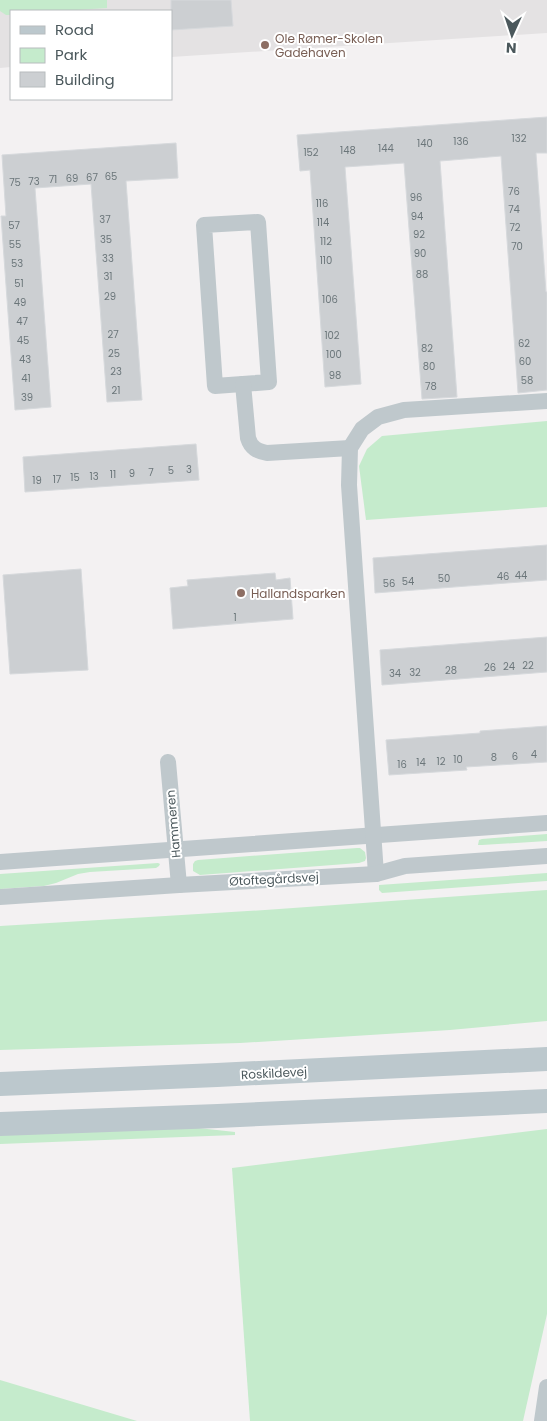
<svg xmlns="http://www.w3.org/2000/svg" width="547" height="1421" font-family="Poppins,sans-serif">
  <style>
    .education { fill: #e4e2e3 }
    .green { fill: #c5ebcc }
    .building { fill: #cccfd2; stroke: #d6d9dc }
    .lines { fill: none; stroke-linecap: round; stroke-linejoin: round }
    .minor { stroke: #bfc8cc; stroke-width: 16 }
    .secondary { stroke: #bcc8cd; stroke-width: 24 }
    .education-dot { fill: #8d6e63; stroke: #fff; stroke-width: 2 }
    .labels { text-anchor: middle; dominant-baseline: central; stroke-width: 4; stroke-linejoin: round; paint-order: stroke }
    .number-label { font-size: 10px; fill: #6b767a }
    .education-label { font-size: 12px; fill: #785e54; stroke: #fff; text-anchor: start }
    .street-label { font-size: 12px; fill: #4b585c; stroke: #fff }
  </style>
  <rect width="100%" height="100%" fill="#f3f1f2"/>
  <path class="education" d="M 0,0 L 547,0 L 547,33 L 171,57 L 171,11 L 11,11 L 11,67 L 0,68 Z"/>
  <g class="green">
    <path d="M 0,0 L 107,0 L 107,8 L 62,11 L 11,11 L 11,15 L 6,15 L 0,11 Z"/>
    <path d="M 547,421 L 547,507 L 366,520 L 359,466 L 367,449 L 382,436 Z"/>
    <path d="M 547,834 L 547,841 L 482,845 L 478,845 L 479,840 L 482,839 Z"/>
    <path d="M 357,848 L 360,848 L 365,852 L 366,858 L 365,861 L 359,863 L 200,875 L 193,871 L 193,864 L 195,861 L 198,860 Z"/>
    <path d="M 158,863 L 160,864 L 159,866 L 156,868 L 90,872 L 78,874 L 56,883 L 44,886 L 0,889 L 0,874 Z"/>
    <path d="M 547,873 L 547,881 L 382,893 L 379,890 L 379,885 Z"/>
    <path d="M 547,890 L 547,1021 L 450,1030 L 240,1043 L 0,1050 L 0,926 L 265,910 Z"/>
    <path d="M 189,1127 L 235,1132 L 235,1135 L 0,1144 L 0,1135 Z"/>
    <path d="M 547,1129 L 547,1314 L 523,1421 L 250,1421 L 232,1168 Z"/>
    <path d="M 0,1380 L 137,1421 L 0,1421 Z"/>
  </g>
  <g class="building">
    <path d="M 171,0 L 231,0 L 233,26 L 171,30 Z"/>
    <path d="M 547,117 L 547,153 L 536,153 L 546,292 L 547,292 L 547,390 L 518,393 L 501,156 L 440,161 L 457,397 L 422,399 L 404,163 L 345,167 L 361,384 L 325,387 L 310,170 L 300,171 L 297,135 Z"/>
    <path d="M 176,143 L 178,178 L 126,181 L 142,400 L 107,402 L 91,184 L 35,188 L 51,407 L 15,410 L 1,216 L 6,216 L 2,155 Z"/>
    <path d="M 196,444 L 199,480 L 25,492 L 23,457 Z"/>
    <path d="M 547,545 L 547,580 L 375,593 L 373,558 Z"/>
    <path d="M 81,569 L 88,670 L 10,674 L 3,575 Z"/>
    <path d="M 275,573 L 276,580 L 290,578 L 293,619 L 173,629 L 170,588 L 188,586 L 187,580 Z"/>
    <path d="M 547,637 L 547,672 L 382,685 L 380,650 Z"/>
    <path d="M 547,726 L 547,762 L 466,767 L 467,770 L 389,775 L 386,740 L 480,733 L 480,731 Z"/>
  </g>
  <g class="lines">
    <g class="minor">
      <path d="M 258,222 L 269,382 L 215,386 L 204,225 Z"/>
      <path d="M 243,384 L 248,438 C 251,448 257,451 267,453 L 350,448"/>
      <path d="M 168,762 L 179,885"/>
      <path d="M 0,862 L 547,823"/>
      <path d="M 376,874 L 349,485 L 350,448 L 362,429 L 378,417 L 404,410 L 547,401"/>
      <path d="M 0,897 L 179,885 L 376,874 L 405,866 L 547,856"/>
      <path d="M 542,1421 L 547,1387"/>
    </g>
    <g class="secondary">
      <path d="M 0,1084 L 217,1075 L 547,1059"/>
      <path d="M 0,1124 L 218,1116 L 547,1101"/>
    </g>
  </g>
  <g class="education-dot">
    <circle cx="265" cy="45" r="5"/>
    <circle cx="241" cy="593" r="5"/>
  </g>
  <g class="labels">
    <g class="number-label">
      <text x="519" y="138">132</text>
      <text x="461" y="141">136</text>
      <text x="425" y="143">140</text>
      <text x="386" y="148">144</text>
      <text x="348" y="150">148</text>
      <text x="311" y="152">152</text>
      <text x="111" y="176">65</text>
      <text x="92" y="177">67</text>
      <text x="72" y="178">69</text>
      <text x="53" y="179">71</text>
      <text x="34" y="181">73</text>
      <text x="15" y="182">75</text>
      <text x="514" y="191">76</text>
      <text x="416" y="197">96</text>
      <text x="322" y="203">116</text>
      <text x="514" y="209">74</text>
      <text x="417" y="216">94</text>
      <text x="105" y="219">37</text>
      <text x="323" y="222">114</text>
      <text x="14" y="225">57</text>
      <text x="515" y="227">72</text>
      <text x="419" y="234">92</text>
      <text x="106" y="239">35</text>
      <text x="326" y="241">112</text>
      <text x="15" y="244">55</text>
      <text x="517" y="246">70</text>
      <text x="420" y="253">90</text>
      <text x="108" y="258">33</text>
      <text x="326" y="260">110</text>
      <text x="17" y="263">53</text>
      <text x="422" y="274">88</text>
      <text x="108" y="276">31</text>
      <text x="19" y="283">51</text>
      <text x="110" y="296">29</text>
      <text x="330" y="299">106</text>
      <text x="20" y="302">49</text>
      <text x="22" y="321">47</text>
      <text x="113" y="334">27</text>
      <text x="332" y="335">102</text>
      <text x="23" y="340">45</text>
      <text x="524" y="343">62</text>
      <text x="427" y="348">82</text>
      <text x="114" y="353">25</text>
      <text x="334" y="354">100</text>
      <text x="25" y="359">43</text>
      <text x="525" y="361">60</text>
      <text x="429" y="366">80</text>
      <text x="116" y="371">23</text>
      <text x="335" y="375">98</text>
      <text x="26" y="378">41</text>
      <text x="527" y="380">58</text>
      <text x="431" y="386">78</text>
      <text x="116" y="390">21</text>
      <text x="27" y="397">39</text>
      <text x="189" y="469">3</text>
      <text x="171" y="470">5</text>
      <text x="151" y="472">7</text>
      <text x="132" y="473">9</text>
      <text x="113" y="474">11</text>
      <text x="94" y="476">13</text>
      <text x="75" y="477">15</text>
      <text x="57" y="479">17</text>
      <text x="37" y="480">19</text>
      <text x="521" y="575">44</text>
      <text x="503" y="576">46</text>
      <text x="444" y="578">50</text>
      <text x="408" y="581">54</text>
      <text x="389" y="583">56</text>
      <text x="235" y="617">1</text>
      <text x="528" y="665">22</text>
      <text x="509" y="666">24</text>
      <text x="490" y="667">26</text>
      <text x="451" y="670">28</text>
      <text x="415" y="672">32</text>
      <text x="395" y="673">34</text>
      <text x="534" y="754">4</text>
      <text x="515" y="756">6</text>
      <text x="494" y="757">8</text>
      <text x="458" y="759">10</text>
      <text x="441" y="761">12</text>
      <text x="421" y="762">14</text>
      <text x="402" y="764">16</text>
    </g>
    <g class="education-label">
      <text x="275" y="38">Ole Rømer-Skolen<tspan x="275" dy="14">Gadehaven</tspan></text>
      <text x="251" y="593">Hallandsparken</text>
    </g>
    <g class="street-label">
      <text transform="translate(173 824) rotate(-95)">Hammeren</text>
      <text transform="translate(274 879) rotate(-3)">Øtoftegårdsvej</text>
      <text transform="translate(274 1073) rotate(-3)">Roskildevej</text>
    </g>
  </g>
  <rect x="10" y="10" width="162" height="90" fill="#ffffff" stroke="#b7bcbe"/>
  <rect x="20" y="26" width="25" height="8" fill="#bcc8cd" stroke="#b7bcbe"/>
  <text x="55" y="35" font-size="15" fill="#4b585c">Road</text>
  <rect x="20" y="48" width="25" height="15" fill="#c5ebcc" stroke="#b7bcbe"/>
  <text x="55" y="60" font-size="15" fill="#4b585c">Park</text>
  <rect x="20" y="72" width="25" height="15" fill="#cccfd2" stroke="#b7bcbe"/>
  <text x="55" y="85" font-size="15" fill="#4b585c">Building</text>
  <g transform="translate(512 35) rotate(183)" stroke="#ffffff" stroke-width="4" paint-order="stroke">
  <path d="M0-4L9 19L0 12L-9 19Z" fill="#4b585c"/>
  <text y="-8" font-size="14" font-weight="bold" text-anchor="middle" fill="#4b585c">N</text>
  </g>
</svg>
